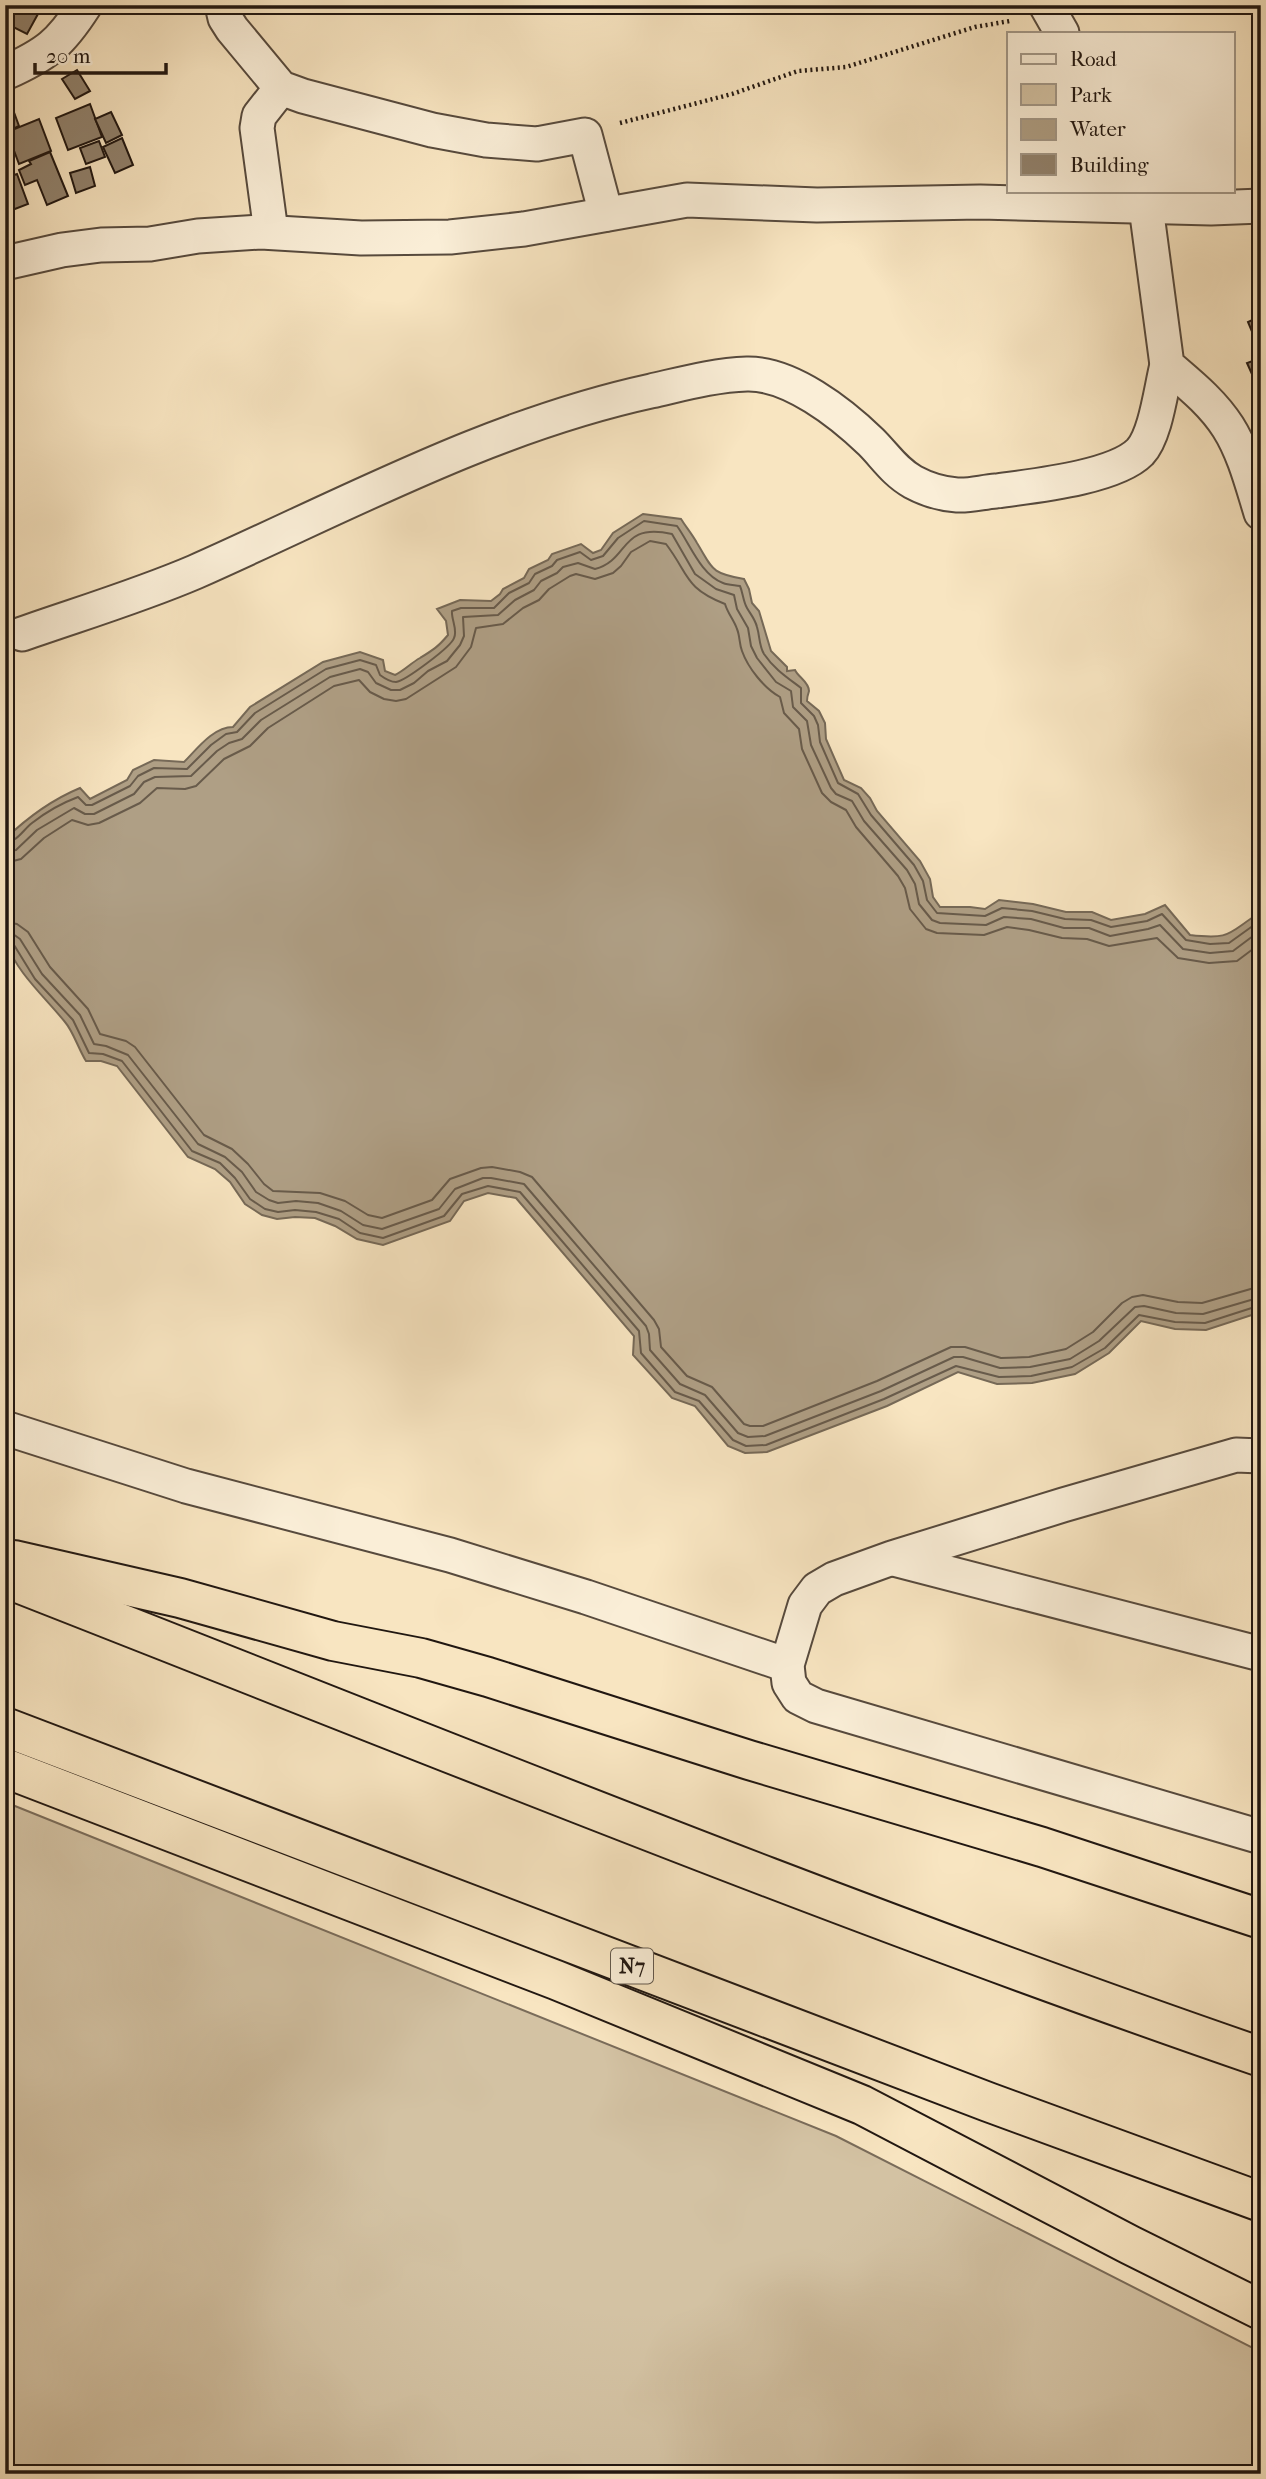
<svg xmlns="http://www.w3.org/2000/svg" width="1266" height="2479" font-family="'IM FELL French Canon',serif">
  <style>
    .green { fill: #d3c2a3; stroke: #7a6c5a; stroke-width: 2 }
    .water { fill: #af9f85; stroke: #766957; stroke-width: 2 }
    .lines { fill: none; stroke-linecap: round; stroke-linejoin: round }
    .shore { stroke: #685b4b; stroke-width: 2 }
    .building { fill: #91826d; stroke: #211711; stroke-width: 2 }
    .street-casing { stroke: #574a3d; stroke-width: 37 }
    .highway-casing { stroke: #211711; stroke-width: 42 }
    .path { stroke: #211711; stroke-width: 4.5; stroke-dasharray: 2 3.5; stroke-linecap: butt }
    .street { stroke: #faeed7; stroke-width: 33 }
    .highway { stroke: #f8e5c1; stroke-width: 38 }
    .labels { text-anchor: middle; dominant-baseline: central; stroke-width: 5; stroke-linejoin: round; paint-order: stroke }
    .shield { fill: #faeed7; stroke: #62584c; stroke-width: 2 }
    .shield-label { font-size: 21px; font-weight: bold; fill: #211711 }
  </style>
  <rect width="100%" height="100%" fill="#f8e5c1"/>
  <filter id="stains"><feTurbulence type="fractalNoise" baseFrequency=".00286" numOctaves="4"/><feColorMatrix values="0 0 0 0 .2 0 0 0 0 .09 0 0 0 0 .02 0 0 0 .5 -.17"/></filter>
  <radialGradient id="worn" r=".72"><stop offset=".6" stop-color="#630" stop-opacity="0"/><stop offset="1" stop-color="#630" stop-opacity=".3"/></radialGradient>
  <path class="green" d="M 5,1802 L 836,2136 L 1261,2352 L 1261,2474 L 5,2474 Z"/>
  <path class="water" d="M 643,514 L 681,519 C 686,527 692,534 697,543 C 713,569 710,573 744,579 L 749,589 L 752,603 L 759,611 L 771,651 L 787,667 L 787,671 L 795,670 C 798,677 809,682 809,691 C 808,694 807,697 807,701 L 819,711 L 825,723 L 826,739 L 844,780 L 861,788 L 870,798 L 877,811 L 920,861 L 930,879 L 933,897 L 940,907 L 970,907 L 985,909 L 999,900 L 1033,904 L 1066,912 L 1092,912 L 1111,920 L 1145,914 L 1165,905 L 1190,935 C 1233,940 1227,933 1261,912 L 1261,1312 L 1206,1330 L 1175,1329 L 1141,1321 L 1109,1353 L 1075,1374 L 1032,1383 L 997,1384 L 958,1372 L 887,1406 L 767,1452 L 745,1453 L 728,1446 L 695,1406 L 672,1398 L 633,1355 L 634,1336 L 516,1198 L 488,1193 L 464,1201 L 450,1221 L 383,1245 L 357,1239 L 335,1226 L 315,1218 L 295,1217 L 277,1219 L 262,1215 L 245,1204 L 230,1182 L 215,1169 L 188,1157 L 117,1066 L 101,1061 L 86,1061 C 79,1050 73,1031 65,1022 C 43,995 18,974 5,941 L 5,839 C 28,817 51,800 80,788 L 90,799 L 127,780 L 133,770 L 154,760 L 184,762 C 197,749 213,727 233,727 L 250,707 L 323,662 L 360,652 L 383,660 L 385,671 L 395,675 C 405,670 411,663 420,658 C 433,650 438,647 448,635 L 446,621 L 437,609 L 460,600 L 491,601 L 500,594 L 503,589 L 524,578 L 529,569 L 548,560 L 552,554 L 581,544 L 593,553 L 601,550 L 613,533 Z"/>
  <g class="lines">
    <g class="shore">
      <path d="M 5,843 C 17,842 23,830 32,823 C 46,812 62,803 78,797 L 86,805 L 92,805 L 130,786 L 138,776 L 154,768 L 187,769 L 211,745 L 226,734 L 237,732 L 255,713 L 326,669 L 360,660 L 376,665 L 380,675 C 384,678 390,682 396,682 C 405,681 451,647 454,638 C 458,630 451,619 452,611 L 461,608 L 494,608 L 509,593 L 529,583 L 535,574 L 552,566 L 557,560 L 580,552 L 591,560 L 603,556 L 618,538 L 644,521 L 677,526 C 690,544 701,575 723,583 C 728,585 734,585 740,586 C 743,593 743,601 747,608 C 751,615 755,619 757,627 C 760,637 759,646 764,654 C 774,669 788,678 801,688 L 801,703 L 814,716 L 818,725 L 820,742 L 838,783 L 858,794 L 871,815 L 914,865 L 923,881 L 927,900 L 937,913 L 985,916 L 1002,908 L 1032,911 L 1065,919 L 1091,920 L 1111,927 L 1147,921 L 1162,914 L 1186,940 L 1210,944 L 1229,943 L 1261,920"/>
      <path d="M 5,852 L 16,850 L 37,830 L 74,808 L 85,814 L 94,814 L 134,794 L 144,782 L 155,777 L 191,776 L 217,751 L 229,743 L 242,739 L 261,720 L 330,677 L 360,669 L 368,672 L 376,683 L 391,690 L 400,690 L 414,683 L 428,671 L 447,661 L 460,645 L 464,636 L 463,617 L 498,615 L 515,600 L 534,590 L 541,581 L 557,573 L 563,567 L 578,563 L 595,569 C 630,560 619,522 672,534 L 695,574 L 716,589 L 734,595 L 737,609 L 748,628 L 751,646 L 757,658 L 776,682 L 791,691 L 793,707 L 807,721 L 811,745 L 831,788 L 836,794 L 852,801 L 864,821 L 907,870 L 915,884 L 919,904 L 932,920 L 940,923 L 986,925 L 1004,917 L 1031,919 L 1064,928 L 1089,928 L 1110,936 L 1148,929 L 1160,925 L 1183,949 L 1210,953 L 1233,951 L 1261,930"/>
      <path d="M 5,863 L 21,859 L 44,838 L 72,820 L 88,825 L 99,823 L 140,803 L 157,788 L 185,789 L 196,786 L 224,759 L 250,746 L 268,728 L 334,686 L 359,680 L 370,692 L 384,699 L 396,701 L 406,699 L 456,667 L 471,647 L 476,628 L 503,624 L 523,608 L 539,600 L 549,589 L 570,576 L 576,574 L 595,579 L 613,573 L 621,566 L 631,552 L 650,541 L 666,544 C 689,574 684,588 725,604 C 728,614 734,620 737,629 C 740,636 739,643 742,651 C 748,668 764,688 780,697 L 784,713 L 799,729 L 802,749 L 822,793 L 831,802 L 846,810 L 856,827 L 898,876 L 905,888 L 910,909 L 926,929 L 937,933 L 984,935 L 1007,927 L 1029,930 L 1062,938 L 1087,939 L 1109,946 L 1157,938 L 1178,958 L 1209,963 L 1237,961 L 1261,943"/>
      <path d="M 5,922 L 17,924 L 28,932 L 50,967 L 88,1009 L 100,1034 L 126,1041 L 135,1047 L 204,1135 L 232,1149 L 248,1164 L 264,1184 L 273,1191 L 320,1193 L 345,1201 L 368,1215 L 382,1218 L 432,1200 L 450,1179 L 481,1168 L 492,1167 L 520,1172 L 532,1177 L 654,1320 L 659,1329 L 661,1347 L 687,1376 L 712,1387 L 744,1424 L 750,1426 L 763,1426 L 877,1381 L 951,1347 L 965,1347 L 1001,1358 L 1029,1357 L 1066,1349 L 1093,1332 L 1122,1303 L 1132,1297 L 1143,1295 L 1178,1302 L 1202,1303 L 1261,1286"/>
      <path d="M 5,933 L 13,934 L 20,939 L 42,974 L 80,1015 L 94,1044 L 106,1046 L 128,1055 L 198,1144 L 225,1157 L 242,1172 L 256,1192 L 269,1200 L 278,1203 L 296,1201 L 318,1203 L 341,1211 L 363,1225 L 382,1229 L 439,1209 L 455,1189 L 483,1178 L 491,1178 L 524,1184 L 646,1326 L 649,1334 L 650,1350 L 680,1384 L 705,1395 L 738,1433 L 748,1437 L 765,1436 L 881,1391 L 954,1357 L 963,1357 L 1000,1368 L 1030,1367 L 1070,1359 L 1099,1341 L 1135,1307 L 1144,1306 L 1176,1313 L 1203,1314 L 1261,1297"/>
      <path d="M 5,942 L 14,945 L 35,979 L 73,1020 L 89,1053 L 103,1054 L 122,1061 L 192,1151 L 220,1163 L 235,1178 L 250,1199 L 265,1209 L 278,1212 L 295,1210 L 316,1212 L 339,1219 L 360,1233 L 383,1238 L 444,1216 L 462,1194 L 488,1186 L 520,1192 L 639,1331 L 641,1353 L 675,1392 L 699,1401 L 733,1440 L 746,1446 L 766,1445 L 884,1399 L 956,1366 L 999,1377 L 1031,1376 L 1072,1367 L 1105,1348 L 1139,1315 L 1175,1322 L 1205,1323 L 1261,1305"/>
    </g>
  </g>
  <g class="building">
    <path d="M 5,5 L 27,5 L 39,12 L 27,34 L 5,23 Z"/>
    <path d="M 77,70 L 90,91 L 75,99 L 62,79 Z"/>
    <path d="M 8,96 L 19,126 L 5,133 L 5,97 Z"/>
    <path d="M 90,104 L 102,137 L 68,150 L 56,118 Z"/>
    <path d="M 111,112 L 122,135 L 106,143 L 95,119 Z"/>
    <path d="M 39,119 L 51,151 L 19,164 L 7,132 Z"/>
    <path d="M 122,138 L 133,165 L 115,173 L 103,147 Z"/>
    <path d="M 99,141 L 105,157 L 86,164 L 80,148 Z"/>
    <path d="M 50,152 L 68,196 L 47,205 L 37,180 L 25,185 L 19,170 L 31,164 L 29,161 Z"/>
    <path d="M 90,167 L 95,186 L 76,193 L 70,173 Z"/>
    <path d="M 17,174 L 28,204 L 7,212 L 5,178 Z"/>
    <path d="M 1261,316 L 1261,353 L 1248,322 Z"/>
    <path d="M 1261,358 L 1261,394 L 1247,363 Z"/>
  </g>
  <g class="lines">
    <g class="street-casing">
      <g id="street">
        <path d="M 222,5 L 225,18 L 232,29 L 281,88 L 303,96 L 432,130 L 486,140 L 537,144 L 585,135 L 606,214"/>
        <path d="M 1046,5 L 1062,33"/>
        <path d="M 5,73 C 47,54 60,44 85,5"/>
        <path d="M 1146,207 L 1167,365 C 1189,384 1212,402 1228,427 C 1244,452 1252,484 1261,513"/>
        <path d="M 271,232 L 257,128 L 259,116 L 281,88"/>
        <path d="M 5,263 L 62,250 L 101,245 L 150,244 L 198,236 L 261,232 L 361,238 L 450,237 L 524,229 L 687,200 L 817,205 L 980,202 L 1211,208 L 1261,206"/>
        <path d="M 22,634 C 79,614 139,596 195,572 C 344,506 490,426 651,391 C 682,384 714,375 747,374 C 790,373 841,413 871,442 C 885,456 895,472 913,482 C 926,489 942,494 957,495 C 969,496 983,492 996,491 C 1032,486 1114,478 1140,452 C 1156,435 1161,388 1167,365"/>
        <path d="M 5,1428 L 186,1486 L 450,1555 L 586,1597 L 787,1665"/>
        <path d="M 1261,1456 L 1236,1455 L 1063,1505 L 892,1558 L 834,1579 L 817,1589 L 805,1605 L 787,1665 L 789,1683 L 798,1697 L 816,1706 L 1261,1837"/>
        <path d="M 894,1559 L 1261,1654"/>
      </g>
    </g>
    <g class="highway-casing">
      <g id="highway">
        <path d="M 14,1560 L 180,1598 L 333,1641 L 421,1658 L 488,1677 L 749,1760 L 1042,1847 L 1261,1919"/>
        <path d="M 5,1578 C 422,1741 837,1911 1261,2057"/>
        <path d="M 5,1727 L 988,2102 L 1261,2202"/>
        <path d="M 5,1768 L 556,1980 L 862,2105 L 1130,2245 L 1261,2310"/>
      </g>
    </g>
    <path class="path" d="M 620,123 L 732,94 L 798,71 L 846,67 L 975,27 L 1010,21"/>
    <use href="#street" class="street"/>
    <use href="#highway" class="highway"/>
  </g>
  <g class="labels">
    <rect class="shield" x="611" y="1948.5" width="42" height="35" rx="5"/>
    <g class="shield-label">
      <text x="632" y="1966">N7</text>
    </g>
  </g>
  <rect width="1266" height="2479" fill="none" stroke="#f8e5c1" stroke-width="28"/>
  <rect x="7" y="7" width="1252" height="2465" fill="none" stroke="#211711" stroke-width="3.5"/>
  <rect x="14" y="14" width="1238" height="2451" fill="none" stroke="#211711" stroke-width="2"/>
  <rect x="1007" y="32" width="228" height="161" fill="#faeed7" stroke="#a39888" stroke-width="2"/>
  <rect x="1021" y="54" width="35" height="10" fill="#faeed7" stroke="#a39888" stroke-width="2"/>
  <text x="1070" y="66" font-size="21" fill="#211711">Road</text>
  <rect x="1021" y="84" width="35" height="21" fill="#d3c2a3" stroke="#a39888" stroke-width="2"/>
  <text x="1070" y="102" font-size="21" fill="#211711">Park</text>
  <rect x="1021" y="119" width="35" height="21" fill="#af9f85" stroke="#a39888" stroke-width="2"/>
  <text x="1070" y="136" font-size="21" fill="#211711">Water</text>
  <rect x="1021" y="154" width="35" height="21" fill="#91826d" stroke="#a39888" stroke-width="2"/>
  <text x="1070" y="172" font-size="21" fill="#211711">Building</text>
  <path d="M35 63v10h131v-10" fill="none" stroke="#211711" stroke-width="3.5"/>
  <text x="46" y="63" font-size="21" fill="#211711" stroke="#faeed7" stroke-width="5" paint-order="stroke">20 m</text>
  <rect width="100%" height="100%" filter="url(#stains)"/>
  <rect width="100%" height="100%" fill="url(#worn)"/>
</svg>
